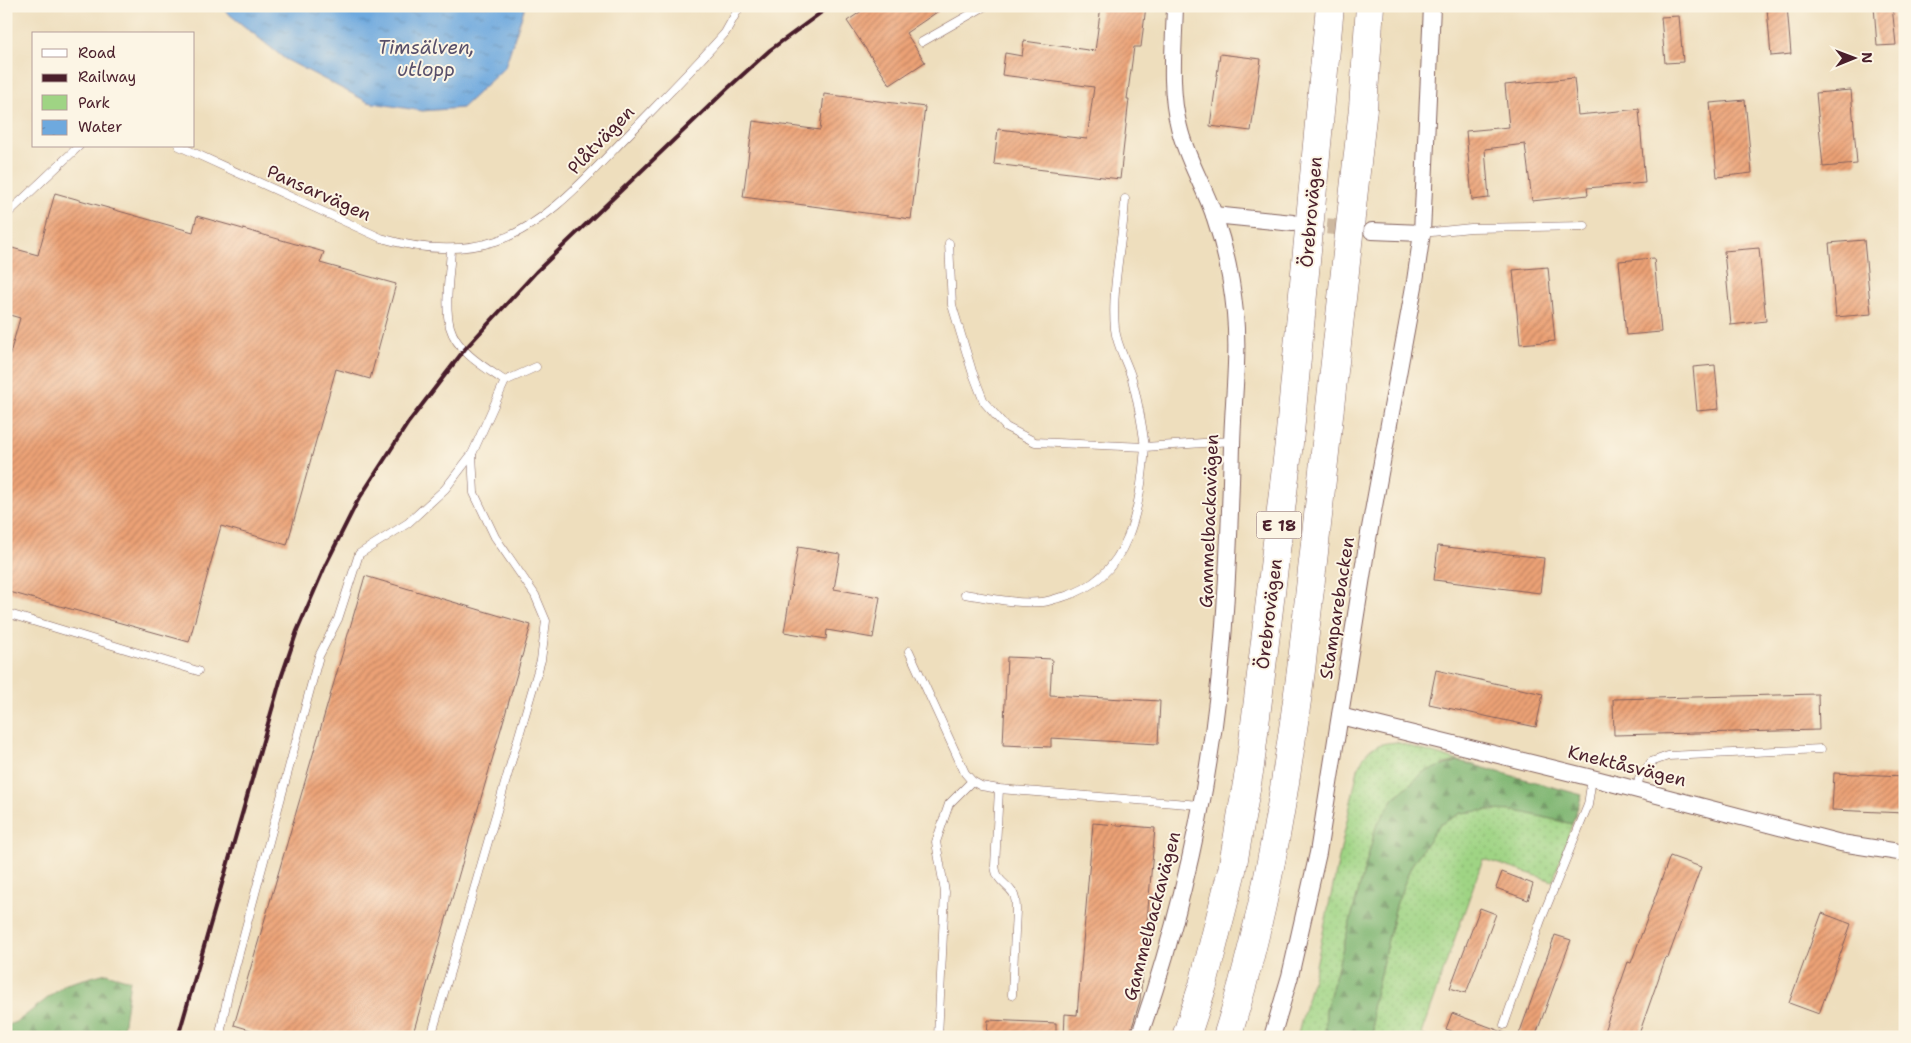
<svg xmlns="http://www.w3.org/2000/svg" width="1911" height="1043" font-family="'Shantell Sans',sans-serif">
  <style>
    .green { fill: url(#green-dots); stroke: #747a58 }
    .forest { fill: url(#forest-firs); stroke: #646a4e }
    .water { fill: url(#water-ripples); stroke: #5c6484 }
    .building { fill: url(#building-hatch) }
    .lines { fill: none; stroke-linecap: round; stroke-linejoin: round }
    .street-tunnel { stroke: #cdb8a0; stroke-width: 16; stroke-dasharray: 16 8; stroke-linecap: butt }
    .lane-casing { stroke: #83625e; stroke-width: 9 }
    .street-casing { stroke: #83625e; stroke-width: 18 }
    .highway-casing { stroke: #83625e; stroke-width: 29 }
    .lane { stroke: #fff; stroke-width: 8 }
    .street { stroke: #fff; stroke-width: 16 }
    .highway { stroke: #fff; stroke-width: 28 }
    .rail { stroke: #4a1f2b; stroke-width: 4 }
    .labels { text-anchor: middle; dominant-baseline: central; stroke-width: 4; stroke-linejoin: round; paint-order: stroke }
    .shield { fill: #fcf5e5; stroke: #7f5f63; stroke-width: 1 }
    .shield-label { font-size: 16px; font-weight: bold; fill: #4a1f2b }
    .street-label { font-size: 18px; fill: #4a1f2b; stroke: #fcf5e5 }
    .water-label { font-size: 19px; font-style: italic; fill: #574f6a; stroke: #fcf5e5 }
  </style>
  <defs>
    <pattern id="green-dots" width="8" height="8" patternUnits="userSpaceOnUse" patternTransform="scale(1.25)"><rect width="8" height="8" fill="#9fd484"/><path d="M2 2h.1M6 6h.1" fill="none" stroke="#8ab672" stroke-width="1.8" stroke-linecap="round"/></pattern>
    <pattern id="forest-firs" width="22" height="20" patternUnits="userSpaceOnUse" patternTransform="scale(1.25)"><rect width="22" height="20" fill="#7fb672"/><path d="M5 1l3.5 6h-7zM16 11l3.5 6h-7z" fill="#6a935e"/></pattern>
    <pattern id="water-ripples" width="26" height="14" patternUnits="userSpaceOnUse" patternTransform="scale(1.25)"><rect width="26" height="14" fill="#6ea9de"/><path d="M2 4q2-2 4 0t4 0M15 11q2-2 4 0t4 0" fill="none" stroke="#5c89b4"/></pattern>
    <pattern id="building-hatch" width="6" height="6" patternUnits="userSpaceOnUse" patternTransform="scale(1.25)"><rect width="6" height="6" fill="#eca276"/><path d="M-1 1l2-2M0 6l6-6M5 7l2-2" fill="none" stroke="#c18361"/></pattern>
  </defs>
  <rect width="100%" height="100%" fill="#fcf5e5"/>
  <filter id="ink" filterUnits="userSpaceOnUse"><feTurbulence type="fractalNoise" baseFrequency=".02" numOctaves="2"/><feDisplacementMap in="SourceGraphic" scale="10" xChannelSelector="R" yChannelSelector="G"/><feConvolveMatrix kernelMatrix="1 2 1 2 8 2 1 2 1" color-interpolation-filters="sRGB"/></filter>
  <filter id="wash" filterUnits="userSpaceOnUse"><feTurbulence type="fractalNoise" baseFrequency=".0096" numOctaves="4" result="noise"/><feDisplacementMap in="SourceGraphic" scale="20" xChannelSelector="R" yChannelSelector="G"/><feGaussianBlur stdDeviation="1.12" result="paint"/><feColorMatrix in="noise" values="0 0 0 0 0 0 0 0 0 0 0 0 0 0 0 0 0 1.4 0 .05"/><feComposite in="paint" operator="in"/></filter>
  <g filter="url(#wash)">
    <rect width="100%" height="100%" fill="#eedebd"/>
    <g class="green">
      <path d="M 1396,742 L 1459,761 L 1444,764 L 1394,798 L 1376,827 L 1326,1010 L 1325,1037 L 1297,1037 L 1315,970 L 1358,769 C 1367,747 1374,744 1396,742 Z"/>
      <path d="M 1488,810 L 1517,811 L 1572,824 L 1553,881 L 1483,859 L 1421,1034 L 1427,1037 L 1374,1037 L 1372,1008 L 1396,905 L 1411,866 L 1439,825 L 1461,813 Z"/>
    </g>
    <g class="forest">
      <path d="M 1459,761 L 1582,795 L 1572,824 L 1517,811 L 1488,810 L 1461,813 L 1439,825 L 1411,866 L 1396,905 L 1372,1008 L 1374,1037 L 1325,1037 L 1326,1010 L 1376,827 L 1394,798 L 1425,771 Z"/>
      <path d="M 106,973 L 130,980 L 122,1037 L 6,1037 L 6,1026 L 18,1021 L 66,984 Z"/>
    </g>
    <path class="water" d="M 219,6 L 525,6 L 505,67 L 462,108 L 422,111 L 368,102 L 285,59 Z"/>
    <g id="blocks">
      <g class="building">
        <path d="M 869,6 L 946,6 L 906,33 L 925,62 L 890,85 L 847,21 Z"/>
        <path d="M 1101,6 L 1146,6 L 1141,47 L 1134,47 L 1127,99 L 1129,99 L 1120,179 L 994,164 L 998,129 L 1087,139 L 1094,87 L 1002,75 L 1005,53 L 1022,56 L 1024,41 L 1095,51 Z"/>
        <path d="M 1787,6 L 1791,54 L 1771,56 L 1767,8 Z"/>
        <path d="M 1874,6 L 1892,6 L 1896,45 L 1877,46 Z"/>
        <path d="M 1679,16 L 1683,62 L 1665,63 L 1661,17 Z"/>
        <path d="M 1220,54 L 1261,59 L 1251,131 L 1210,126 Z"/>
        <path d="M 1574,78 L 1578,115 L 1639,109 L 1645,183 L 1587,188 L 1588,195 L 1532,201 L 1525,144 L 1485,149 L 1489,198 L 1472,200 L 1466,131 L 1509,127 L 1505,85 Z"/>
        <path d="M 1851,90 L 1857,164 L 1823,167 L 1816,93 Z"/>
        <path d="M 824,94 L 925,107 L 911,219 L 743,197 L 753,121 L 820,130 Z"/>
        <path d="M 1745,100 L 1752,173 L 1717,177 L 1710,103 Z"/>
        <path d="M 55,193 L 193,232 L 197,216 L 324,252 L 320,263 L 396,284 L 370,379 L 336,369 L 287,545 L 221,526 L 189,642 L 6,591 L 6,368 L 20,318 L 6,314 L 6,267 L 12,248 L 38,255 Z"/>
        <path d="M 1864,240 L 1871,314 L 1836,317 L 1829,243 Z"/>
        <path d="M 1759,248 L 1766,321 L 1731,325 L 1724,251 Z"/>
        <path d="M 1654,258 L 1661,332 L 1626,335 L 1619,261 Z"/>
        <path d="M 1548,267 L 1555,341 L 1520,344 L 1513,270 Z"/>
        <path d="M 1715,365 L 1719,409 L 1697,411 L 1693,367 Z"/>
        <path d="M 1438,546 L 1544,558 L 1540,593 L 1434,580 Z"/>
        <path d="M 798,547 L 840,554 L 834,589 L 880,597 L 873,638 L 827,630 L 826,639 L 784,632 Z"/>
        <path d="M 365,576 L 531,625 L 412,1037 L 274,1037 L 234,1025 Z"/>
        <path d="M 1007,657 L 1052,659 L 1050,695 L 1160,701 L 1158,744 L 1051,738 L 1051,747 L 1003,745 Z"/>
        <path d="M 1436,670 L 1543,694 L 1536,727 L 1429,704 Z"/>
        <path d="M 1818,694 L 1819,730 L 1614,735 L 1613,699 Z"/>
        <path d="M 1834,773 L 1905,776 L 1905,813 L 1832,810 Z"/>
        <path d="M 1093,823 L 1155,828 L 1140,1001 L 1129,1037 L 1064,1037 L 1065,1014 L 1077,1015 Z"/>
        <path d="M 1670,856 L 1701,867 L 1668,958 L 1666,957 L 1638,1037 L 1602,1037 L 1628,962 L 1631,963 Z"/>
        <path d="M 1502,872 L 1533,884 L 1528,900 L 1496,888 Z"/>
        <path d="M 1480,908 L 1496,914 L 1466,993 L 1450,988 Z"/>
        <path d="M 1822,913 L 1851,924 L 1819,1014 L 1789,1003 Z"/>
        <path d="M 1555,935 L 1571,940 L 1535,1037 L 1518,1037 Z"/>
        <path d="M 1452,1013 L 1511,1035 L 1511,1037 L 1468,1037 L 1446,1029 Z"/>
        <path d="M 988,1020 L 1056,1023 L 1056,1037 L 987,1037 Z"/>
      </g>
    </g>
  </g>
  <g filter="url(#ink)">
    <use href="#blocks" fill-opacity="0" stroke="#83625e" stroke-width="1"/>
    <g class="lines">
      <path class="street-tunnel" d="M 1303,224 L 1358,229"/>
      <g class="lane-casing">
        <g id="lane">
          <path d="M 922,42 L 985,6"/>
          <path d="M 179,146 L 381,238 C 418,249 458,253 496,241 C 548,225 594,169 631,132 C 663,99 695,67 725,33 L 740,6"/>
          <path d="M 6,215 L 79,146"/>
          <path d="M 1422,233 L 1471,228 L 1585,226"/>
          <path d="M 949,243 L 952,305 L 972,371 L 984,402 L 1006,427 L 1035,442 L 1145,447 C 1142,424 1138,402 1132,379 C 1127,362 1117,347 1115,329 C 1111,287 1123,241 1125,199"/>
          <path d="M 505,381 L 536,367"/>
          <path d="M 965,594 C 989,598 1015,604 1041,602 C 1048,602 1056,598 1063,597 C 1131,578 1140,507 1145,447 L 1232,441"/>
          <path d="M 6,613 L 198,671"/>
          <path d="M 909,651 L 965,773 L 972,781 L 981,786 L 999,789 L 1200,805"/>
          <path d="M 999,789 L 995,866 C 997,882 1005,882 1013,893 C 1016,898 1016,904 1016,910 L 1012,995"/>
          <path d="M 1637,789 L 1639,779 L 1651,762 L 1668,756 L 1821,749"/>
          <path d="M 1504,1025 L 1541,920 L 1588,805 L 1592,778"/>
          <path d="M 222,1037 L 221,1029 L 228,994 L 319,656 L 338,619 L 359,554 L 408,523 L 445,489 L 472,454 L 505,381 C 486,368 457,352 450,327 C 444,305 450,272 451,249"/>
          <path d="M 431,1037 L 541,660 L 546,621 L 535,595 L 495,537 L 474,493 L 472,454"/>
          <path d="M 938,1037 L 945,892 L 936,842 L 949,804 L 972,781"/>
        </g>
      </g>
      <g class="street-casing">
        <g id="street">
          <path d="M 1214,215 L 1293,223"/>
          <path d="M 1372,231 L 1422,233"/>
          <path d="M 1340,716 L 1592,778 L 1841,843 L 1905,853"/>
          <path d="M 1139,1037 C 1177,928 1205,808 1218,693 C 1227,610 1230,528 1232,445 C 1233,401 1239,357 1235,313 C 1232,281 1225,247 1214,215 C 1204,186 1186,158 1179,127 C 1169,90 1174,44 1175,6"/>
          <path d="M 1272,1037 L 1290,976 L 1318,853 L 1368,539 L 1415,281 L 1422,233 L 1432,6"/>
        </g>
      </g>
      <g class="highway-casing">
        <g id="highway">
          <path d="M 1186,1037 L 1203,985 L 1232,870 L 1250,766 L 1289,443 L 1330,6"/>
          <path d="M 1227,1037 C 1265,917 1285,795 1301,670 L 1363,108 L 1370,6"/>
        </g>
      </g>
      <use href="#lane" class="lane"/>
      <use href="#street" class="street"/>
      <use href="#highway" class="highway"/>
      <path class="rail" d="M 178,1037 L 281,678 L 297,631 L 326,564 L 357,502 L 408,423 L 465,349 L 536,272 L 727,89 L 770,50 L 830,6"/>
    </g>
  </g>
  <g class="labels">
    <rect class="shield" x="1256.5" y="511.5" width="45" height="27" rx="4"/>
    <g class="shield-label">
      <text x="1279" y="525">E 18</text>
    </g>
    <g class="street-label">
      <text transform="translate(601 140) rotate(-46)">Plåtvägen</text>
      <text transform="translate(319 193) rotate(24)">Pansarvägen</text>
      <text transform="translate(1311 212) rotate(-85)">Örebrovägen</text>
      <text transform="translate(1209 521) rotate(-88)">Gammelbackavägen</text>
      <text transform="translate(1337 608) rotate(-81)">Stamparebacken</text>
      <text transform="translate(1269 614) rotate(-83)">Örebrovägen</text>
      <text transform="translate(1627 766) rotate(14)">Knektåsvägen</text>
      <text transform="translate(1152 916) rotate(-75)">Gammelbackavägen</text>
    </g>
    <g class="water-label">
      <text x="426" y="47">Timsälven,<tspan x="426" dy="22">utlopp</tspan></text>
    </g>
  </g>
  <rect width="1911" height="1043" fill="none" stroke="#fcf5e5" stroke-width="25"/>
  <rect x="32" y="32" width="162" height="115" fill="#fcf5e5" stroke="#b59f9b"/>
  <rect x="42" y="49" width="25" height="8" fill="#ffffff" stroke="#b59f9b"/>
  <text x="78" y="58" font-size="15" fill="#4a1f2b">Road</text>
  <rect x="42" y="74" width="25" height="8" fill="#4a1f2b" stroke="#b59f9b"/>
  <text x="78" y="82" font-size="15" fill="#4a1f2b">Railway</text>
  <rect x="42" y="95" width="25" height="15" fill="#9fd484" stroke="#b59f9b"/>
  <text x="78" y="108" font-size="15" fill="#4a1f2b">Park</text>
  <rect x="42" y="120" width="25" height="15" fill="url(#water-ripples)" stroke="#b59f9b"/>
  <text x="78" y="132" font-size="15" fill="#4a1f2b">Water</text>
  <g transform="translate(1854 58) rotate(89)" stroke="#fcf5e5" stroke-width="4" paint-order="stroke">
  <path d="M0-4L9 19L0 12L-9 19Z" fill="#4a1f2b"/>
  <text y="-8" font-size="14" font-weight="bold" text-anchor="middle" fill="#4a1f2b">N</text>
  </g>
</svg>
